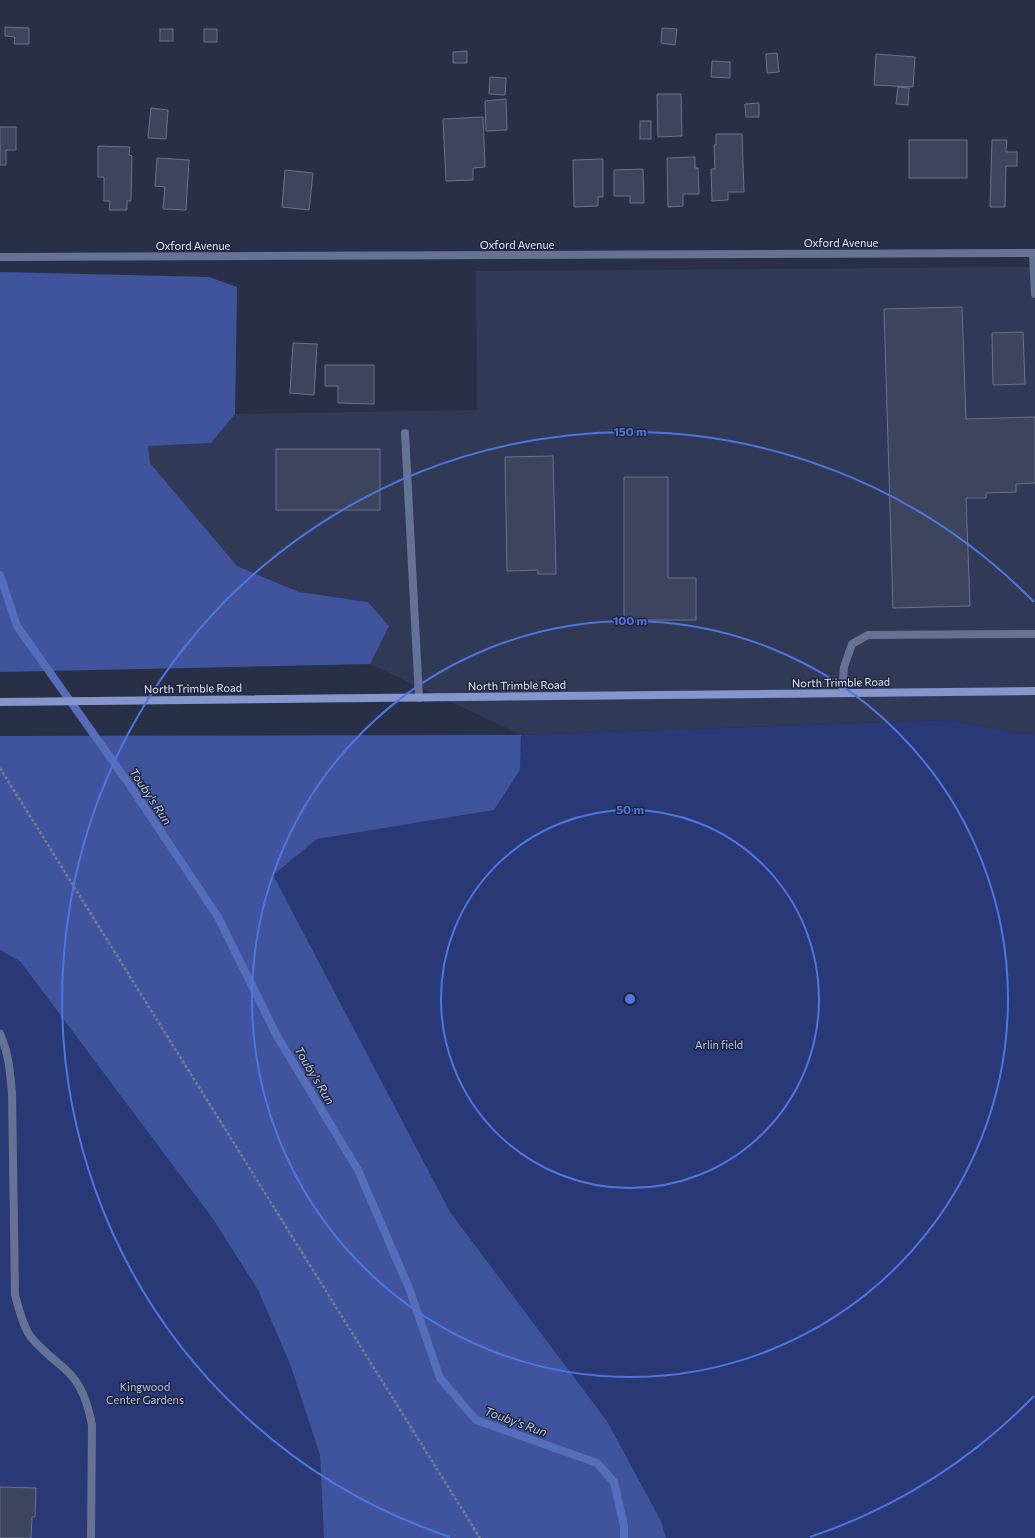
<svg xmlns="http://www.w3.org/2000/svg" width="1035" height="1538" font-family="Commissioner,sans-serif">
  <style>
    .built { fill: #303955 }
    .green { fill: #293976 }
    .forest { fill: #40549e }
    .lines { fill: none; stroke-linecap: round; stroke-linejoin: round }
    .stream { stroke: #566db9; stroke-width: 8 }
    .building { fill: #3c455d; stroke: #69738d }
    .path { stroke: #757c8f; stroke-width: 2.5; stroke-dasharray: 3 2; stroke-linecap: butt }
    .lane { stroke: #667294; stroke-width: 8 }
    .street { stroke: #667294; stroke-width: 8 }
    .secondary { stroke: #8496cc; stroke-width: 8 }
    .ring { fill: none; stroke: #4f75e0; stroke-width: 2 }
    .labels { text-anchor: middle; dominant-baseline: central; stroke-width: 3; stroke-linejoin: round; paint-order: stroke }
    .street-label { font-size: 11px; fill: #e4eaf9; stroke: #1f263c }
    .park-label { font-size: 11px; fill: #b7c5ef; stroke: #1f263c }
    .water-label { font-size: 12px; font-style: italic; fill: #b9c8f1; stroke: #1f263c }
    .centre { fill: #4f75e0; stroke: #1f263c; stroke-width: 2 }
    .ring-label { font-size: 12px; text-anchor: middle; font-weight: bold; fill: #4f75e0; stroke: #1f263c; stroke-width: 3; stroke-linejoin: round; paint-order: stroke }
  </style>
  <rect width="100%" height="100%" fill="#283047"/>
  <path class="built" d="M 1035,267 L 1035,733 L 1024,734 L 948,720 L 521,735 L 370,664 L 389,626 L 368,602 L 299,592 L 237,566 L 150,463 L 148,446 L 211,443 L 235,414 L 477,410 L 476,271 Z"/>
  <g class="green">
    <path d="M 948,720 L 1024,734 L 1035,733 L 1035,1538 L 666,1538 L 661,1521 L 607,1421 L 450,1212 L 272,875 L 317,839 L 494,810 L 520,770 L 521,735 Z"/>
    <path d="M 0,950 L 20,960 L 213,1219 L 258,1290 L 290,1364 L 320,1455 L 324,1538 L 0,1538 Z"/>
  </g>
  <g class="forest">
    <path d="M 0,272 L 209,277 L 237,287 L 235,414 L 211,443 L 148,446 L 150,463 L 237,566 L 299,592 L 368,602 L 389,626 L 370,664 L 0,672 Z"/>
    <path d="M 521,735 L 520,770 L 494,810 L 317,839 L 273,875 L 450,1212 L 607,1421 L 661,1521 L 666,1538 L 324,1538 L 320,1455 L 290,1364 L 258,1290 L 213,1219 L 20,961 L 0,950 L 0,736 Z"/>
  </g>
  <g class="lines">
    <path class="stream" d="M 0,575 L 17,626 L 129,784 L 218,917 L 277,1036 L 358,1170 L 409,1288 L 440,1378 L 476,1420 L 597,1463 L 614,1482 L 624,1526 L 624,1538"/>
  </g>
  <g class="building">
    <path d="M 5,27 L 29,28 L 29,44 L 14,44 L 15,37 L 5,36 Z"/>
    <path d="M 662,28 L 677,29 L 675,45 L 661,43 Z"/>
    <rect x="160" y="29" width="13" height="12"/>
    <rect x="204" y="29" width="13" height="13"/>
    <path d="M 467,51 L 467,63 L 453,63 L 453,52 Z"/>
    <path d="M 777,53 L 779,72 L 767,73 L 766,54 Z"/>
    <path d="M 876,54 L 915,57 L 913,87 L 874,85 Z"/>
    <path d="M 712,61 L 730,62 L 730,78 L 711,77 Z"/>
    <path d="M 490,77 L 506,78 L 505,95 L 489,94 Z"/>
    <path d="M 898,87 L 909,88 L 908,105 L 896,104 Z"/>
    <path d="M 657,94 L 681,94 L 682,136 L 658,137 Z"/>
    <path d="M 506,99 L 507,130 L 486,131 L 485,101 Z"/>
    <path d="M 759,103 L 759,117 L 746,117 L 745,104 Z"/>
    <path d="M 151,108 L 168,110 L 166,139 L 148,138 Z"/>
    <path d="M 483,117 L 485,167 L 473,168 L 473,180 L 446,181 L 443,119 Z"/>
    <rect x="640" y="121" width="11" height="18"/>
    <path d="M 0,127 L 16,127 L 16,150 L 6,150 L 6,165 L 0,165 Z"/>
    <path d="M 716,134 L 742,134 L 744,192 L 728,192 L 728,200 L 712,201 L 711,169 L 715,169 L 714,145 L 716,145 Z"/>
    <rect x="909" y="140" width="58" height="38"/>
    <path d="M 992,140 L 1007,140 L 1006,152 L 1017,152 L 1017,166 L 1006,166 L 1005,207 L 990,207 Z"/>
    <path d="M 98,146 L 130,147 L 129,155 L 132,156 L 131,201 L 127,201 L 127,210 L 109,210 L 110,201 L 104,201 L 104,177 L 98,177 Z"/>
    <path d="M 695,157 L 695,168 L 698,168 L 699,194 L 683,194 L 683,206 L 668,207 L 667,158 Z"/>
    <path d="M 157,158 L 189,160 L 186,210 L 163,209 L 165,187 L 155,186 Z"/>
    <path d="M 603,159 L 603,197 L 598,197 L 598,206 L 574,207 L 573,160 Z"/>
    <path d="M 643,169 L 644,203 L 630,203 L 630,196 L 614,196 L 614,170 Z"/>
    <path d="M 285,170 L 313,173 L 309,210 L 282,207 Z"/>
    <path d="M 962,307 L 966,419 L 1035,417 L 1035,483 L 1016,484 L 1016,492 L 986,493 L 986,498 L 966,498 L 970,606 L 893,608 L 884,309 Z"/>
    <path d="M 1023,332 L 1025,384 L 993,385 L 992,333 Z"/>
    <path d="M 293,343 L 317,344 L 314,395 L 290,393 Z"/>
    <path d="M 325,365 L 374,365 L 374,404 L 338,403 L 338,386 L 325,386 Z"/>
    <rect x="276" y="449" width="104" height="61"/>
    <path d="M 553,456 L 556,574 L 538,574 L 538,570 L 507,571 L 505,457 Z"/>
    <path d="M 624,477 L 668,477 L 668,578 L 696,578 L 696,620 L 624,620 Z"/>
    <path d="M 0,1487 L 36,1488 L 35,1517 L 32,1517 L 31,1538 L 0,1538 Z"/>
  </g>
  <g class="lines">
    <path class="path" d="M 0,768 L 480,1538"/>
    <g class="lane">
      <path d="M 1033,253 L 1035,294"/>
      <path d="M 405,433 L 419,698"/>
      <path d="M 842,693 L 844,667 L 852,644 L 868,635 L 1035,634"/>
      <path d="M 0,1034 C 9,1053 10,1073 12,1093 L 15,1295 C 19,1309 22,1324 30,1336 C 40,1349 54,1359 66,1370 C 82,1384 88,1405 92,1425 L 91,1538"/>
    </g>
    <path class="street" d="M 0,257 L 1035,253"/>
    <path class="secondary" d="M 0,702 L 1035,691"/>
  </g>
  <g class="ring">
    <circle cx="630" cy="999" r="189"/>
    <circle cx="630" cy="999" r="378"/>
    <path d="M1034 1396A567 567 0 0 1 810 1537M450 1537A567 567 0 1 1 1034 602"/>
  </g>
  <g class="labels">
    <g class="street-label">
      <text x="841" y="242">Oxford Avenue</text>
      <text x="517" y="244">Oxford Avenue</text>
      <text x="193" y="245">Oxford Avenue</text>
      <text transform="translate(841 682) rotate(-1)">North Trimble Road</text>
      <text transform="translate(517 685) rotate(-1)">North Trimble Road</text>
      <text transform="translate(193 688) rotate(-1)">North Trimble Road</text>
    </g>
    <g class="park-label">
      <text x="719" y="1044">Arlin field</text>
      <text x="145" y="1386">Kingwood<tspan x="145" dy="13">Center Gardens</tspan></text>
    </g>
    <g class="water-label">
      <text transform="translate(151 796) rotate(56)">Touby's Run</text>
      <text transform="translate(315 1075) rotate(59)">Touby's Run</text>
      <text transform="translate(516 1421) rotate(20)">Touby's Run</text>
    </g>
  </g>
  <circle cx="630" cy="999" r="6" class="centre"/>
  <g class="ring-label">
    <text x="630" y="436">150 m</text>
    <text x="630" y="625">100 m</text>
    <text x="630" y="814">50 m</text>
  </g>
</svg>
